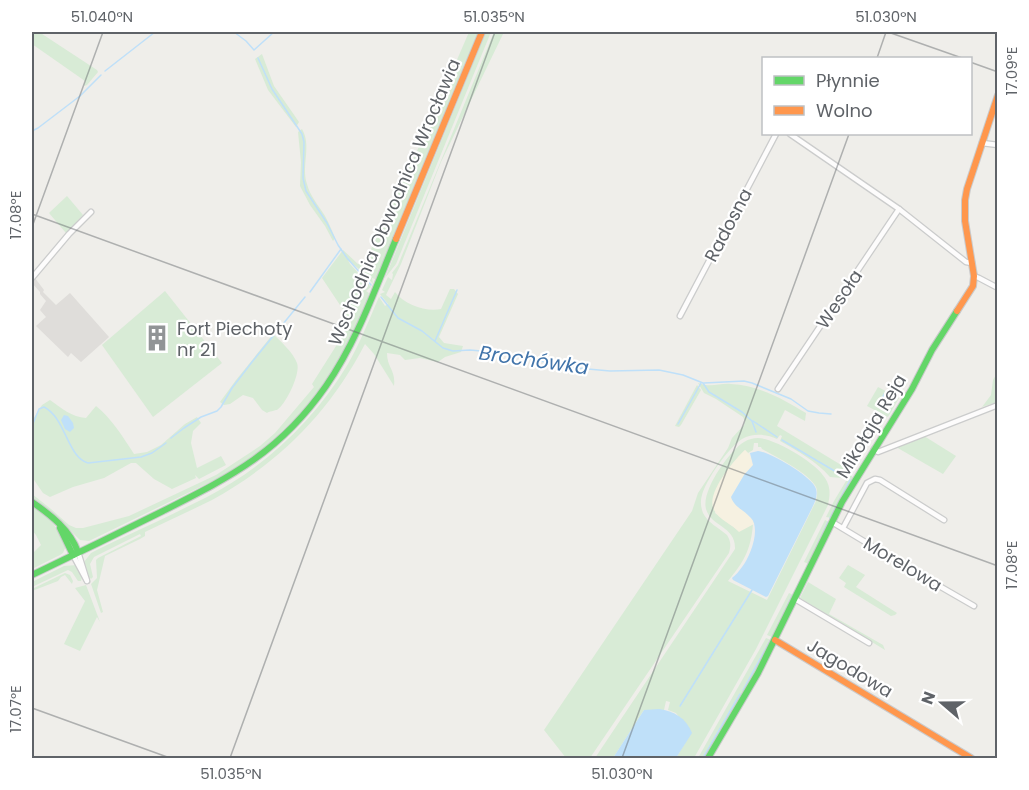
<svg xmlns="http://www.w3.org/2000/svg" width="1029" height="790" font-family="Poppins,sans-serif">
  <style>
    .industrial { fill: #dfddda }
    .green { fill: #d8ebd6; fill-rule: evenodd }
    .sand { fill: #f6f1e1 }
    .water { fill: #bfe0f9 }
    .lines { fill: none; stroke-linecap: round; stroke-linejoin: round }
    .stream { stroke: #bfe0f9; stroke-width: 1.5 }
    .street-casing { stroke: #cbcccc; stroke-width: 7 }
    .fast-casing { stroke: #cacacb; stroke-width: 8 }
    .slow-casing { stroke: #cacacb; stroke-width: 8 }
    .street { stroke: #fdfcfc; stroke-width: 4.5 }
    .fast { stroke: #63d668; stroke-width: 6 }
    .slow { stroke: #ff974d; stroke-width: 6 }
    .ticks { fill: none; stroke: #5f6368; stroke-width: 1.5; stroke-opacity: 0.45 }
    .labels { text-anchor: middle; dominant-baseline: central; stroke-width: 4.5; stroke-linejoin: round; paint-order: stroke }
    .street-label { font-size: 18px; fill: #5f6368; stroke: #fff }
    .poi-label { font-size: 18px; fill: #5f6368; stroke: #fff; text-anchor: start }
    .water-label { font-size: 20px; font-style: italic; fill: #4174aa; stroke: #fff }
    .neatline { fill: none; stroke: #5f6368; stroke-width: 2 }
    .ticks-label { font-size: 15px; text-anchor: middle; fill: #5f6368 }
  </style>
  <rect width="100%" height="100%" fill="#efeeea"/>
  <path class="industrial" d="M 35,278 L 44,290 L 43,292 L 56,305 L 70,293 L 109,337 L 81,362 L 71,353 L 68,357 L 36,326 L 46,317 L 40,310 L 46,301 L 40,294 L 40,292 L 32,283 Z"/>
  <g class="green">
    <path d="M 32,32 L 39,32 L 97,70 L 98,72 L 87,85 L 84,86 L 85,81 L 32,44 Z"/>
    <path d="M 469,32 L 479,32 L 380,272 L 375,279 L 372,278 L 373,284 L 365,274 L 348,260 L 350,264 L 371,287 L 366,291 L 369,293 L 366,306 L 358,323 L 342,356 L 326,381 L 299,415 L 265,447 L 231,472 L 89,541 L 80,540 L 51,512 L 32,498 L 32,494 L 51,509 L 69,525 L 76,528 L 83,528 L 129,516 L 216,475 L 260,446 L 275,433 L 314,387 L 312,384 L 336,346 L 348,323 L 348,319 L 346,314 L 322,278 L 343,250 L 358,264 L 364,264 L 424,136 Z"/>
    <path d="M 486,32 L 491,32 L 396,264 L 385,278 Z"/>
    <path d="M 494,32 L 504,32 L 441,162 L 401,264 L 386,295 L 391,299 L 395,292 C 405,305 426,312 441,309 L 450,289 L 454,289 L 458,294 L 439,337 L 444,343 L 463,346 L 461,352 L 445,357 L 438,362 L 420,358 L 405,360 L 400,355 L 387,353 C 387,368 396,370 394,386 L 374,354 L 365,344 C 329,413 280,462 212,500 C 190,511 167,521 145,532 L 145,536 L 140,539 L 105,556 L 97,590 L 103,612 L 101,613 L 91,584 L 97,578 L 96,560 L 98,558 L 141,536 L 140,534 L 94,557 L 90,564 L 93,577 L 91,579 L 89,577 L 84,562 L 91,553 C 102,547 113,542 124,537 C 152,524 179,511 207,497 C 265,467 314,421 348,364 C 360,343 369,320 379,297 L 385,306 L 388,304 L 380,294 L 385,292 L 382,290 L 388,277 L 392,280 L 393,274 L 392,273 L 398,265 Z"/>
    <path d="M 262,54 L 274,86 L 299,122 L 296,127 L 268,90 L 255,59 Z"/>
    <path d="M 302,129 C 312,146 301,165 307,184 C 310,196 319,206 325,216 C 329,223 332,231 335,238 L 333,241 L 325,226 L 310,205 L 300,186 L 301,162 L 298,132 Z"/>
    <path d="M 67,196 L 83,215 L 66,233 L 49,213 Z"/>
    <path d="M 165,291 L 222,363 L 153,417 L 102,345 Z"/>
    <path d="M 273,334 C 281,342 293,352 297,363 C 301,373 286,404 277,410 C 276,410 268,412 267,413 L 262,410 L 253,398 L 243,395 L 230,404 L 224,405 L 220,402 L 236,380 Z"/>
    <path d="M 997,373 L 997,402 L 982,407 L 991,395 L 993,380 Z"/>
    <path d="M 698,383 C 711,388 719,383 731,384 C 758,385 783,399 806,413 L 805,421 L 785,410 L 777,426 L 851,471 L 842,478 L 830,477 C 816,461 799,452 780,441 L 782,436 L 780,435 L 777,439 C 766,434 753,433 742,439 C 728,448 706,480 702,495 C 700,501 701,508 703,513 C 708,523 719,528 727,535 C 731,542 731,545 729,553 L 590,758 L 566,758 L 544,730 L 692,511 L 698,493 L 728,448 L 732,438 L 744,425 L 745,421 L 743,417 L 716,399 L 704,393 Z"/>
    <path d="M 697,385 L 701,390 L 681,425 L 679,427 L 675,426 Z"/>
    <path d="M 878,387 L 899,398 L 888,417 L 867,406 Z"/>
    <path d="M 50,400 C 61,408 72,417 86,418 L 96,406 C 112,419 123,437 134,454 L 147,452 L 161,445 L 185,424 L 197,417 L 201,423 L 193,431 L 191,443 L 197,468 L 221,456 L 226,465 L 199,479 L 195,475 L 196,478 L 172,489 L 154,479 L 136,463 L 131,463 L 104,478 L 73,487 L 50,497 L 43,493 L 32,477 L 32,421 L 42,405 Z"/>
    <path d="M 924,436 L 956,456 L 943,474 L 896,447 Z"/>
    <path d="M 758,438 C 774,438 817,463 825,478 C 831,487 830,495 828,505 L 756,649 L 694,758 L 676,758 L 691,733 L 676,713 L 668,710 L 670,702 L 666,701 L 664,710 L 644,710 L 613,758 L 595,758 L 735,549 C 736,526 711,527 706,509 C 701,491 729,451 744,442 C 749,439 753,438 758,438 ZM 754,443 L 758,443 L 758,447 L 761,447 L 762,449 C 776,457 809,473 816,487 C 818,492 817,496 816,501 L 767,600 L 728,581 C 744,562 751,549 753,524 L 739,531 L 715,513 L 730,467 L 745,450 L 748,453 L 753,450 Z"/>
    <path d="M 849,476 L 852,476 L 853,478 L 832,518 L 826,517 L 834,501 Z"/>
    <path d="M 32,505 C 51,518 56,525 66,546 L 63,553 L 60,555 L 32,569 L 32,554 L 41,545 L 36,535 L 32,530 Z"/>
    <path d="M 825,520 L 829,522 L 809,564 L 804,562 Z"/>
    <path d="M 77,565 L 82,577 L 81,581 L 78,581 L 72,572 L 68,570 L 32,587 L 32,582 L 64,566 Z"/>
    <path d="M 848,565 L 865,575 L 856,587 L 897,613 L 895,615 L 891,616 L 844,587 L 846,583 L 839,578 Z"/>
    <path d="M 65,573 L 70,575 L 73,581 L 72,584 L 65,575 L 61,577 L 58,581 L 32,591 L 32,589 Z"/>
    <path d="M 808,582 L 836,599 L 829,614 L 883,645 L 885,650 L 800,598 Z"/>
    <path d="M 86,585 L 100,622 L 97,617 L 80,651 L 64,644 L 85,601 L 75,588 Z"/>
    <path d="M 789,593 L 793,595 L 772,637 L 767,635 Z"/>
    <path d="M 766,638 L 771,640 L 757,670 L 706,758 L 698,758 Z"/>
  </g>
  <path class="sand" d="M 745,450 L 750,455 L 753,465 L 744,475 L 748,515 L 753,520 L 754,524 L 739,532 C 732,524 719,520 714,510 C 705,494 734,460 745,450 Z"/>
  <g class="water">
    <path d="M 884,393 L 895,399 L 890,408 L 879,402 Z"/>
    <path d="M 64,415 L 68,416 L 73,423 L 74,428 L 70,432 L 65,429 L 61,420 Z"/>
    <path d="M 758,451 C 770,452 813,477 816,489 C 818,496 815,502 812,508 L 768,596 L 766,597 L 733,580 L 732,578 C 736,575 739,571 742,567 C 750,557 761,529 751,518 C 744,510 734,507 731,497 L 744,475 L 753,465 L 750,453 Z"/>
    <path d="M 659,709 C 674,711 686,718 692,733 L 676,758 L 613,758 L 644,710 Z"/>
  </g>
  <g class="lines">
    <g class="stream">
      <path d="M 234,32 L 246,41 L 254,50 L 274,32"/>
      <path d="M 258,58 L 272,89 L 302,134 L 304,142 L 303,178 L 306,191 L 327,223 L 338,245 L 347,258 L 371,285"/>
      <path d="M 105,71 L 155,32"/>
      <path d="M 32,131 L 38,128 L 80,96 L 101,75"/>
      <path d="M 310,292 L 341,249"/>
      <path d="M 381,297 L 398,318 L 422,331 L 443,348 L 453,351 L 470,350 L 492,352 L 577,368 L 610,371 L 659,370 L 683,375 L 703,383 L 709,392 L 742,412 L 752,421 L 756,432"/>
      <path d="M 435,341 L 457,290"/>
      <path d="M 704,383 L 744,381 L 752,383 L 791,399 L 808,411 L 819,413 L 831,414"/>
      <path d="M 753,421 L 777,437"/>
      <path d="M 678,424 L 701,383"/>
      <path d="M 32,426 L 39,409 L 44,407 C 66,418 67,457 88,463 L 141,457 L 152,453 L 166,443"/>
      <path d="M 171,438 L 184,428 L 201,417 L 217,411 L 221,407 L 232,388 L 252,362 L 305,297"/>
      <path d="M 782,440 L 843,476"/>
      <path d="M 830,518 L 850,480"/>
      <path d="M 809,563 L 828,522"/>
      <path d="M 795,591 L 807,567"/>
      <path d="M 773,636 L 792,596"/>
      <path d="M 743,690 L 770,641"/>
      <path d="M 680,706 L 752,590"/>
      <path d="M 703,758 L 740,694"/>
    </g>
    <g class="street-casing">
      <g id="street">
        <path d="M 790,134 L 899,209 L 966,262 L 972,263"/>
        <path d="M 982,143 L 998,145"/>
        <path d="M 974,276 L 979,278 L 998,288"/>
        <path d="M 32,278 L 69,234 L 91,212"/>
        <path d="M 680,316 L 776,134"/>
        <path d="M 778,389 L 899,209"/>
        <path d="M 874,449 L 878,452 L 998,405"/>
        <path d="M 832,522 L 915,572 L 974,606"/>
        <path d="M 843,528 L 867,483 L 875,479 L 880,480 L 944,520"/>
        <path d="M 78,552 L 87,581"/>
        <path d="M 73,555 L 86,579"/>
        <path d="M 795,599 L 869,643"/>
      </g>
    </g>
    <g class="fast-casing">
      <g id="fast">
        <path d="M 32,502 C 51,515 70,530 78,552"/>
        <path d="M 60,528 L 73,555"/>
        <path d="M 32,575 C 76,554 119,533 163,511 C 232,476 280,452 326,386 C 357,341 375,289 396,239"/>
        <path d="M 708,758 L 758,673 L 842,502 L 912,389 L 932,350 L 957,311"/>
      </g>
    </g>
    <g class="slow-casing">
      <g id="slow">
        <path d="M 396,239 L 482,32"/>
        <path d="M 957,311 L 973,286 L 974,276 L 965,221 L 965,200 L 967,189 L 998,95"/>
        <path d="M 775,640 L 971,758"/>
      </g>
    </g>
    <use href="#street" class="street"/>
    <use href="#fast" class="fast"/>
    <use href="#slow" class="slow"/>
  </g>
  <path class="ticks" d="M 888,32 L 962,58M 877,58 L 886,32M 970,62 L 998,72M 32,214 L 998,566M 32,227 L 103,32M 32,708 L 170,758M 230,758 L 495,32M 622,758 L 849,134"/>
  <defs>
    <g id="building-bare" transform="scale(2.07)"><path d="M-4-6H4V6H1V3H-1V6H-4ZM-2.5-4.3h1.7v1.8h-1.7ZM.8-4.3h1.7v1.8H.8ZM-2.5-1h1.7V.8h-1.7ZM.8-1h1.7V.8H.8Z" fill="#919496" stroke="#fff" stroke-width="2.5" paint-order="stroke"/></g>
  </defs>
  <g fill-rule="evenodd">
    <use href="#building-bare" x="157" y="338"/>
  </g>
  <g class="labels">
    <g class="street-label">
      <text transform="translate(394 202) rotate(-67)">Wschodnia Obwodnica Wrocławia</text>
      <text transform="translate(728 225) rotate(-62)">Radosna</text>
      <text transform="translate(839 299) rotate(-56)">Wesoła</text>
      <text transform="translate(871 426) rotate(-59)">Mikołaja Reja</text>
      <text transform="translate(903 564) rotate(31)">Morelowa</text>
      <text transform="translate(850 668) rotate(31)">Jagodowa</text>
    </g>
    <g class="poi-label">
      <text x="177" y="328">Fort Piechoty<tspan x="177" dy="21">nr 21</tspan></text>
    </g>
    <g class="water-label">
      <text transform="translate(534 360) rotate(8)">Brochówka</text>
    </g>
  </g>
  <rect width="1029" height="790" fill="none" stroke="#ffffff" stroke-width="66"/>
  <rect x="762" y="57" width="210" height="78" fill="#ffffff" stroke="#bfc1c3" stroke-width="1.5"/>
  <rect x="774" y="76" width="30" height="9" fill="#63d668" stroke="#bfc1c3" stroke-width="1.5"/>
  <text x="816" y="87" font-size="18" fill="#5f6368">Płynnie</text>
  <rect x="774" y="106" width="30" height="9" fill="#ff974d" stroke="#bfc1c3" stroke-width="1.5"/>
  <text x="816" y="117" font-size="18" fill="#5f6368">Wolno</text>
  <g transform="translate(942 703) rotate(290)" stroke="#ffffff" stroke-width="4.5" paint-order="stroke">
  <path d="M0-4.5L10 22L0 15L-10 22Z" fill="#5f6368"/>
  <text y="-9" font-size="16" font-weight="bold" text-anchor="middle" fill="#5f6368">N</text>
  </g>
  <rect x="33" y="33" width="963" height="724" class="neatline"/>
  <g class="ticks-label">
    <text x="102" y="22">51.040°N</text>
    <text x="494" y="22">51.035°N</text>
    <text x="886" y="22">51.030°N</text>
    <text transform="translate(1012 71) rotate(-90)" y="5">17.09°E</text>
    <text transform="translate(16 215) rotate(-90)" y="5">17.08°E</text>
    <text transform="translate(1012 565) rotate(-90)" y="5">17.08°E</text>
    <text transform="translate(16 709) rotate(-90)" y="5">17.07°E</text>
    <text x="231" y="779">51.035°N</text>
    <text x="622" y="779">51.030°N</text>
  </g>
</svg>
